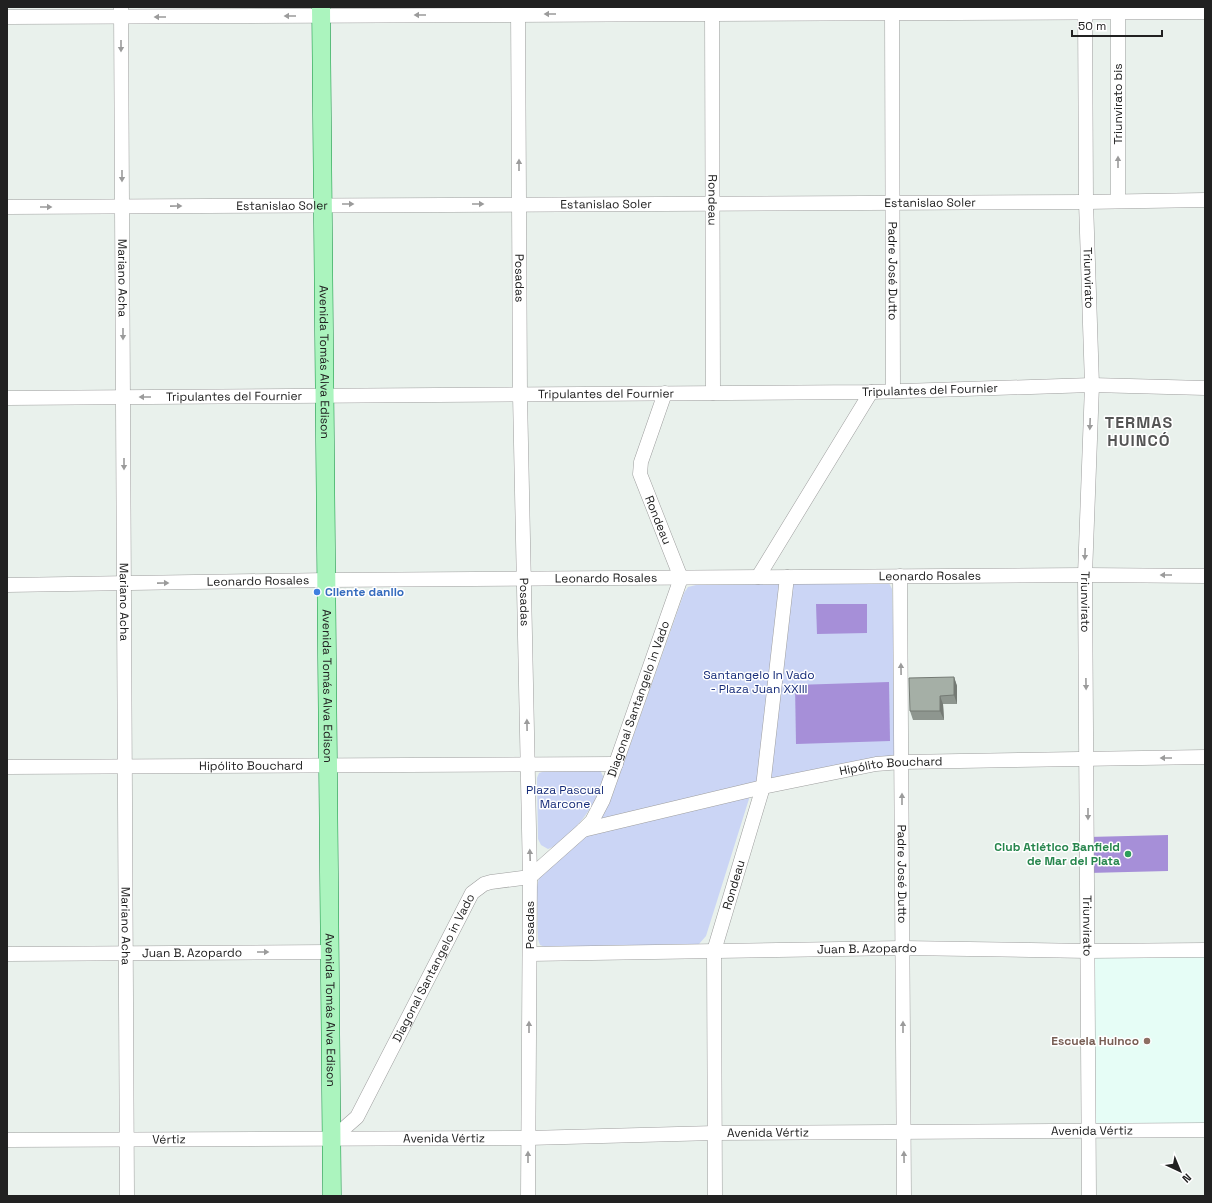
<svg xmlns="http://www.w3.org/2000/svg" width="1212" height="1203" font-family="'Space Grotesk',sans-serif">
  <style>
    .education { fill: #e6fdf6 }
    .park { fill: #cbd5f5 }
    .pitch { fill: #a68fd8 }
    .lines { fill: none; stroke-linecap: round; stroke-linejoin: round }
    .minor-casing { stroke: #9e9e9e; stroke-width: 15 }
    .major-casing { stroke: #0e913e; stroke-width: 19 }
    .minor { stroke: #fff; stroke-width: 14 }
    .major { stroke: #abf4be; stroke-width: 18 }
    .wall { fill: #8e968f }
    .shaded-wall { fill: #747a74 }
    .building { fill: #a5afa6; stroke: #747a74 }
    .oneway { fill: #9b9b9b }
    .shop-dot { fill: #3f7fe0; stroke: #fff; stroke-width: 1.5 }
    .leisure-dot { fill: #2e9e5b; stroke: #fff; stroke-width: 1.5 }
    .education-dot { fill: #8d6e63; stroke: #fff; stroke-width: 1.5 }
    .labels { text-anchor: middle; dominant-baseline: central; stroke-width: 3; stroke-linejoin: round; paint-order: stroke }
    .street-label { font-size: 12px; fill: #212121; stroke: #fff }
    .shop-label { font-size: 12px; font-weight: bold; fill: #366cbe; stroke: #fff; text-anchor: start }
    .park-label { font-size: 12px; fill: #162c79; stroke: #fff }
    .leisure-label { font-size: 12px; font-weight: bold; fill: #27864d; stroke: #fff; text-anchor: end }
    .education-label { font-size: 12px; font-weight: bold; fill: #785e54; stroke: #fff; text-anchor: end }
    .district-label { font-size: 16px; font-weight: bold; letter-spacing: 1px; fill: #545454; stroke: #fff }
  </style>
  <rect width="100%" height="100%" fill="#e9f1ec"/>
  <path class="education" d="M 1205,950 L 1205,1130 L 1089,1131 L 1088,951 Z"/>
  <g class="park">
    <path d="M 889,583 L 892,589 L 896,750 L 894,755 L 754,783 L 706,936 L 699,944 L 545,947 L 540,945 L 538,939 L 537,887 L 539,878 L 603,815 L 611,799 L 684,593 L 688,587 L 696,585 Z"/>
    <path d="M 600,770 L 604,778 C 596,802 585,820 565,837 C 560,841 555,847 548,849 L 541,845 L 538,839 L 537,778 L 539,773 L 545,771 Z"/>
  </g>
  <g class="pitch">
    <path d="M 816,604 L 867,604 L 867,633 L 817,634 Z"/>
    <path d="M 889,682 L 890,741 L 796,744 L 795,685 Z"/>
    <path d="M 1168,835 L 1168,871 L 1088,873 L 1088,837 Z"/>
  </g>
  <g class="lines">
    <g class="minor-casing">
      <g id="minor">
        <path id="s1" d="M 121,7 L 127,1196"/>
        <path id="s2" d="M 518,7 L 520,395 L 530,877 L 528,1196"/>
        <path id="s3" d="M 712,7 L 713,393"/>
        <path id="s4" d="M 892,7 L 893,391"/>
        <path id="s5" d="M 1085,7 L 1086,202 L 1092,385 L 1085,575 L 1089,1196"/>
        <path d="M 7,17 L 1205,12"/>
        <path d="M 1118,201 L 1118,7"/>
        <path id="s6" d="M 7,207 L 1086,202 L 1205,200"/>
        <path id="s7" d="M 7,398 L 871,392 L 1092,385 L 1205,388"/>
        <path id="s8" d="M 900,576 L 904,1196"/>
        <path d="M 758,577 L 871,392"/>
        <path id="s9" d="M 7,585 L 326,580 L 1085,575 L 1205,576"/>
        <path id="s10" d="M 7,767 L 616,764"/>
        <path id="s11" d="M 583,830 L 763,787 L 876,764 L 902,762 L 1205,757"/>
        <path id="s12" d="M 7,954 L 330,952"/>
        <path id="s13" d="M 530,954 L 903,948 L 1088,951 L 1205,950"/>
        <path id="s14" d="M 332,1139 L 357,1117 L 472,893 L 484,884 L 491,882 L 530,877 L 583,830 L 592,821 L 603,800 L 681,578 L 640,474 L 641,462 L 665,393"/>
        <path id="s15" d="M 7,1140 L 528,1138 L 715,1133 L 1205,1130"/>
        <path id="s16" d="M 715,1196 L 714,951 L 763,787 L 787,577"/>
      </g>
    </g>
    <g class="major-casing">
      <g id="major">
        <path id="s17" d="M 321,7 L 332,1196"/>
      </g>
    </g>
    <use href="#minor" class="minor"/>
    <use href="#major" class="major"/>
  </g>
  <path class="wall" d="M 954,677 L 957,686 L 957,704 L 943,704 L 944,720 L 913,720 L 910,711 Z"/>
  <g class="shaded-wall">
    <path d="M 954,677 L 957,686 L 957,704 L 954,695 Z"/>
    <path d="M 940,696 L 943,704 L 944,720 L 940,711 Z"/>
  </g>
  <path class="building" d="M 954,677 L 954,695 L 940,696 L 940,711 L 910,711 L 909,678 Z"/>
  <defs><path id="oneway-solid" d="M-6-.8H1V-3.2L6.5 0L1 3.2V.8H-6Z"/></defs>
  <g class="oneway">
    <use href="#oneway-solid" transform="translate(550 14) rotate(180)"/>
    <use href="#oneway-solid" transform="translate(420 15) rotate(180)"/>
    <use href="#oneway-solid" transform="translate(290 16) rotate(180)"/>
    <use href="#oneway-solid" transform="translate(160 17) rotate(180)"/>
    <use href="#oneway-solid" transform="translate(121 46) rotate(90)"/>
    <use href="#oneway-solid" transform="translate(1118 162) rotate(-90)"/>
    <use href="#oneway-solid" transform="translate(519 165) rotate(-90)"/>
    <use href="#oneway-solid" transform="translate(122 176) rotate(90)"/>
    <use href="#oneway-solid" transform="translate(348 204)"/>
    <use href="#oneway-solid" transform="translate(478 204)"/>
    <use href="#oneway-solid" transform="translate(176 206) rotate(-1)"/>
    <use href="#oneway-solid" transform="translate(46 207)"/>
    <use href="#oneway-solid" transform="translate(123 334) rotate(90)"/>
    <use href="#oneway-solid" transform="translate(145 397) rotate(180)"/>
    <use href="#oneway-solid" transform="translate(1090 424) rotate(92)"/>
    <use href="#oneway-solid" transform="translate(124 464) rotate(90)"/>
    <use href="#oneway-solid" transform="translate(1085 554) rotate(92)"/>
    <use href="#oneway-solid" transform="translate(1166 575) rotate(-180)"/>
    <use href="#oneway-solid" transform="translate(163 583) rotate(-1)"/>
    <use href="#oneway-solid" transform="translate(901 669) rotate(-91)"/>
    <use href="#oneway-solid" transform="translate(1086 684) rotate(89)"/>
    <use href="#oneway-solid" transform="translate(527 725) rotate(-91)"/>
    <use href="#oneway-solid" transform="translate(1166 758) rotate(180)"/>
    <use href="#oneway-solid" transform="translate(902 799) rotate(-90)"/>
    <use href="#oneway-solid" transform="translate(1088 814) rotate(90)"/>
    <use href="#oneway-solid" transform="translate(530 855) rotate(-92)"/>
    <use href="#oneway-solid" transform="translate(263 952)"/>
    <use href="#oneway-solid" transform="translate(529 1027) rotate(-90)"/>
    <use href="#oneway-solid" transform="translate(903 1027) rotate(-90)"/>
    <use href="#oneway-solid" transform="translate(528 1157) rotate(-90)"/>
    <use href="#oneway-solid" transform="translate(904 1157) rotate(-91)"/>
  </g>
  <circle class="shop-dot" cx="317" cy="592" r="4"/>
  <circle class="leisure-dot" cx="1128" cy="854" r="4"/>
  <circle class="education-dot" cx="1147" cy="1041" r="4"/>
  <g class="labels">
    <g class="street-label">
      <text transform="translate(1118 104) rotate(-90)">Triunvirato bis</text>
      <text stroke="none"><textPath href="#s3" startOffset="193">Rondeau</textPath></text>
      <text stroke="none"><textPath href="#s6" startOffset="923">Estanislao Soler</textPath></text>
      <text stroke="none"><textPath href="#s6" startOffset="599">Estanislao Soler</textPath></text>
      <text stroke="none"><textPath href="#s6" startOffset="275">Estanislao Soler</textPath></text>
      <text stroke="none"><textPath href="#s4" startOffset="264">Padre José Dutto</textPath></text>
      <text stroke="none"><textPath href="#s1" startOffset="271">Mariano Acha</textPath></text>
      <text stroke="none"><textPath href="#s2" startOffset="271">Posadas</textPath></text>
      <text stroke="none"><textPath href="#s5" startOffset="271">Triunvirato</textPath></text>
      <text stroke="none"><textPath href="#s17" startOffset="355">Avenida Tomás Alva Edison</textPath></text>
      <text stroke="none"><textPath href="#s7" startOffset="923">Tripulantes del Fournier</textPath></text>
      <text stroke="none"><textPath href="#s7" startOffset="599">Tripulantes del Fournier</textPath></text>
      <text stroke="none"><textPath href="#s7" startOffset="227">Tripulantes del Fournier</textPath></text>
      <text transform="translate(658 520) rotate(68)">Rondeau</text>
      <text stroke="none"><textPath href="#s9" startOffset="923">Leonardo Rosales</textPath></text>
      <text stroke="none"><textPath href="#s9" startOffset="599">Leonardo Rosales</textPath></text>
      <text stroke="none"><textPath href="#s9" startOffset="251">Leonardo Rosales</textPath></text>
      <text stroke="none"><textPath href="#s1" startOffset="595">Mariano Acha</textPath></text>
      <text stroke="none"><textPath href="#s5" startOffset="595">Triunvirato</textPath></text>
      <text stroke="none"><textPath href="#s2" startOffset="595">Posadas</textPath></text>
      <text stroke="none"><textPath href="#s17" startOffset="679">Avenida Tomás Alva Edison</textPath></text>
      <text stroke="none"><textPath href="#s14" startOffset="561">Diagonal Santangelo in Vado</textPath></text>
      <text stroke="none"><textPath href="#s10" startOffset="244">Hipólito Bouchard</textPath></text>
      <text stroke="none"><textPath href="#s11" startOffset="315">Hipólito Bouchard</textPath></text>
      <text stroke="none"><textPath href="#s8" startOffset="298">Padre José Dutto</textPath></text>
      <text stroke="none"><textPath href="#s16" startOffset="314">Rondeau</textPath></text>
      <text stroke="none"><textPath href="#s1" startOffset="919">Mariano Acha</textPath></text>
      <text transform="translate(530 925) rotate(-90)">Posadas</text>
      <text stroke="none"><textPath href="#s5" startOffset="919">Triunvirato</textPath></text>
      <text stroke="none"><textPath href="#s13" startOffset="337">Juan B. Azopardo</textPath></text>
      <text stroke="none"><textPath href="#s12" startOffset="185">Juan B. Azopardo</textPath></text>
      <text stroke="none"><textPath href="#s14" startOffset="201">Diagonal Santangelo in Vado</textPath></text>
      <text stroke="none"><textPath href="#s17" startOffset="1003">Avenida Tomás Alva Edison</textPath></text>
      <text stroke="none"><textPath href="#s15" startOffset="1085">Avenida Vértiz</textPath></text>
      <text stroke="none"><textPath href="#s15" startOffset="761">Avenida Vértiz</textPath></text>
      <text stroke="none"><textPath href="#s15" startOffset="437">Avenida Vértiz</textPath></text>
      <text stroke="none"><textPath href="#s15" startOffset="162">Vértiz</textPath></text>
    </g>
    <g class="shop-label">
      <text x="325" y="592">Cliente danilo</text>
    </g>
    <g class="park-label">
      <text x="759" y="675">Santangelo In Vado<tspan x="759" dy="14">- Plaza Juan XXIII</tspan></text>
      <text x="565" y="790">Plaza Pascual<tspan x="565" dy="14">Marcone</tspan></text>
    </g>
    <g class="leisure-label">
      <text x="1120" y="847">Club Atlético Banfield<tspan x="1120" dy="14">de Mar del Plata</tspan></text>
    </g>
    <g class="education-label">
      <text x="1139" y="1041">Escuela Huinco</text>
    </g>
    <g class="district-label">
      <text x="1139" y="422">TERMAS<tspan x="1139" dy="18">HUINCÓ</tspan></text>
    </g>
  </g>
  <rect width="1212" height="1203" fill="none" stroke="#212121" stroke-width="16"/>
  <g transform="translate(1180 1171) rotate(136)" stroke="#ffffff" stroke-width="3" paint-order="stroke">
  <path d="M0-3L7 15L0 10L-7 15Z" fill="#212121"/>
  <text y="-6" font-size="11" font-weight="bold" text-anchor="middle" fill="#212121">N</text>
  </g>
  <path d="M1072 30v6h90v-6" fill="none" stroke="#212121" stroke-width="2"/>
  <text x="1078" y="30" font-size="12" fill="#212121" stroke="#ffffff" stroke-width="3" paint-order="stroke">50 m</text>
</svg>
